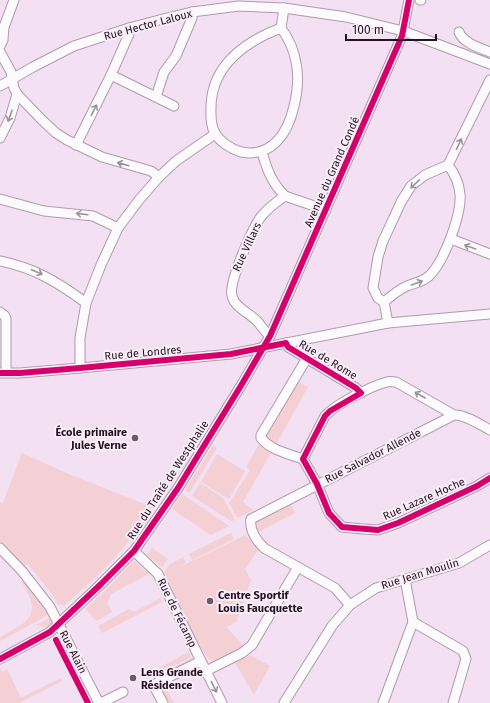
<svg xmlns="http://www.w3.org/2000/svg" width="490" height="703" font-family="'Fira Sans',sans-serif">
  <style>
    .green { fill: #f4cfd3 }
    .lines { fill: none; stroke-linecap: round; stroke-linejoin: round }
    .minor-casing { stroke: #ae9cad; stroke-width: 11 }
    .minor { stroke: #fdfafd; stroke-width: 9 }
    .cycleway-casing { stroke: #faeef9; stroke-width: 8 }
    .cycleway { stroke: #d6006c; stroke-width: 6 }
    .oneway { stroke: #9c919c }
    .poi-dot { fill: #6d596d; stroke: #faeef9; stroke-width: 1.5 }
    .labels { text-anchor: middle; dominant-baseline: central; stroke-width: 4; stroke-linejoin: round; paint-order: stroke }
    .street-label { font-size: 11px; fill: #251125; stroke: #faeef9 }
    .poi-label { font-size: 11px; font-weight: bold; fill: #251125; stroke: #faeef9; text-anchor: start }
  </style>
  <rect width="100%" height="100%" fill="#f3e0f2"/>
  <g class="green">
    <path d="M 299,380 L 300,383 L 308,387 L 275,446 L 265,438 L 265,435 Z"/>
    <path d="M 259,444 L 272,451 L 243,502 L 253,510 L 237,518 L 229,503 L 250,470 L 246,467 Z"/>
    <path d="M 213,445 L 217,448 L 189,493 L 185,490 Z"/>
    <path d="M 22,453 L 71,475 L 152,507 C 145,518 138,528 131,538 C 112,563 87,585 64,606 L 61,604 L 58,605 L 53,595 L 28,564 L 24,567 L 0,543 L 0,502 L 3,503 Z"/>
    <path d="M 217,454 L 245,471 L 229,499 L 201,482 Z"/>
    <path d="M 200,483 L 223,498 L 235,520 L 231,521 L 192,496 Z"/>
    <path d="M 182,494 L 229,526 L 211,535 L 172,509 Z"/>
    <path d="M 290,503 L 295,513 L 258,532 L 255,525 L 256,521 Z"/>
    <path d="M 231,533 L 234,539 L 192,560 L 189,554 Z"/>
    <path d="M 245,535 L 252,541 L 258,550 L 245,569 L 251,580 L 236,622 L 226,627 L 245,647 C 237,650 218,662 211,660 C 203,659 169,582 164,572 L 170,564 L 183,557 L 186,563 L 178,568 Z"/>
    <path d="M 152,548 L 168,559 L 162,567 L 147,555 Z"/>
    <path d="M 134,561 L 149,574 L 111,594 L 109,600 L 107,602 L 112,612 L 97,621 L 85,609 L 101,595 Z"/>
    <path d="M 24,580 L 50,614 L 0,641 L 0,637 C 30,621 43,615 21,581 Z"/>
    <path d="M 161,598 L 162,602 L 102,633 L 98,626 L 129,609 L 134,612 Z"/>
    <path d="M 52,617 L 53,622 L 51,628 L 36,625 Z"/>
    <path d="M 189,652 L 191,657 L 149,678 L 147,674 Z"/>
    <path d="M 250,655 L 270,666 L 254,695 L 235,663 Z"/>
    <path d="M 192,658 L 190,661 L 151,682 L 150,680 Z"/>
    <path d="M 0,668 L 2,672 L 7,669 L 21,698 L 61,678 L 62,681 L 19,703 L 0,703 Z"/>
    <path d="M 169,682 L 170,684 L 165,687 L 174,703 L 166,703 L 159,687 Z"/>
  </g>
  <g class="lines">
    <g class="minor-casing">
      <g id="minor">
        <path d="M 420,0 L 421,0"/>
        <path d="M 281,28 C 298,51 301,79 294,106 C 288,133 272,158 241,152 C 231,149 220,142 215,133 C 210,125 211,115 211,106 C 212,65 246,41 281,28 L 284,8"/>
        <path d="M 459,32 C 463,43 480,48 490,52"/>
        <path d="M 0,46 L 3,40 L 4,27 L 14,0"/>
        <path d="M 0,52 L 11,72 L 14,88 L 17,94 L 42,120 L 56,133 L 67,140 L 102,157 L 151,171 L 159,177"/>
        <path d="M 111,75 L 174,106"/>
        <path d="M 0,86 L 33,67 L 74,46 L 129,28 L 163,19 L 192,12 L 239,6 L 284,8 L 346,17 L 403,31 L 490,64"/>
        <path d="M 156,97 L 164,72 L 176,56 L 192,18 L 192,12"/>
        <path d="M 0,138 L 10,118 L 17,94"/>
        <path d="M 76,145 L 111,75 L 129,34 L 129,28"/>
        <path d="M 262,152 C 267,170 272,183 285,196"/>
        <path d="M 0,199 L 44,211 L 93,216 L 118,228"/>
        <path d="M 451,239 L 490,254"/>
        <path d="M 0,261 C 34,268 58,282 86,303"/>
        <path d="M 384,302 C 391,296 398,290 407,286 C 414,283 423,282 429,276 C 444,262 462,214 460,194 C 459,183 455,174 448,165 L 490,80"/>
        <path d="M 384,302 L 378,298 L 373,288 L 378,257 L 383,241 L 390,226 L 401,202 L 411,186 L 425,175 L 448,165"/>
        <path d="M 384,302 L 388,323"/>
        <path d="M 0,312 L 5,316 L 6,319 L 6,372"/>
        <path d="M 270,336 C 265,332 262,327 258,322 C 250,313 235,308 232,296 C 228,283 252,230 260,218 C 267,209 276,202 285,196 L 326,210"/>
        <path d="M 286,343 L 288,347 L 356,388 L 361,393"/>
        <path d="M 80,368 L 80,338 L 86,303 L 101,265 L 118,228 L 139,200 L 159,177 L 176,161 L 215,134"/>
        <path d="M 0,373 L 20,373 L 80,368 L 231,354 L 388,323 L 490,314"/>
        <path d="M 490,430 C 481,425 464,414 454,415 L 396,382 C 393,382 390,381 387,382 C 371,386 336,404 325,416 L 303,459 L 317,484 L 329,513 L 342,527 L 363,529 L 378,530 L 398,523 L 477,486 L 490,478"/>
        <path d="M 303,459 C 289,454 270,450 261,438 L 261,435 L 307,358"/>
        <path d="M 0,548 L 22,571 L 50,607 L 99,703"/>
        <path d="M 134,551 L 158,574 L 201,661"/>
        <path d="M 350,605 L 335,588 L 264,548 C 256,540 249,530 251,519 L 454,415"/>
        <path d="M 413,622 L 463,651 L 466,659 L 453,703"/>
        <path d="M 0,659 L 50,632 L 101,584 L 134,551 L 178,488 L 242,384 L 270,336 L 402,36 L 409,0"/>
        <path d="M 206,671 L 242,653 L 252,645 L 298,567"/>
        <path d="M 101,703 L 123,692"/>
        <path d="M 163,703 L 155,688 L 157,683 L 201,661 L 222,703"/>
        <path d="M 284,703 L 332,626 L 350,605 L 376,588 L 459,563 L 490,545"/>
        <path d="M 383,703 L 413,622 L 405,579"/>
      </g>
    </g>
    <use href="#minor" class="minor"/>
    <g class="cycleway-casing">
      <g id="cycleway">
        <path d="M 0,373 L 20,373 L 80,368 L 231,354 L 286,343 L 288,347 L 356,388 L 361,393 L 330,411 L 325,416 L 303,459 L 317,484 L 329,513 L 342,527 L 378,530 L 398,523 L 477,486 L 490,478"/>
        <path d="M 56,640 L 88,703"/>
        <path d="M 0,659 L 50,632 L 101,584 L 134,551 L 178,488 L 242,384 L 270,336 L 402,36 L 409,0"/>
      </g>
    </g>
    <use href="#cycleway" class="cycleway"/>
  </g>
  <defs><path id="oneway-shaft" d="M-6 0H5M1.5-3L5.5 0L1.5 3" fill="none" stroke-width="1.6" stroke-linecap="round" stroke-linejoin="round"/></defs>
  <g class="oneway">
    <use href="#oneway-shaft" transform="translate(94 110) rotate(-63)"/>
    <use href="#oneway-shaft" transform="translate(10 116) rotate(110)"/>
    <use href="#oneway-shaft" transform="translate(459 144) rotate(-64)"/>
    <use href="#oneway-shaft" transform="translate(123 164) rotate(-164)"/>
    <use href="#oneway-shaft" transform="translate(415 184) rotate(136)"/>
    <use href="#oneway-shaft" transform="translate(82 214) rotate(-173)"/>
    <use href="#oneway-shaft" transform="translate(470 247) rotate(-160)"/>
    <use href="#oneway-shaft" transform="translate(37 272) rotate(23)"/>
    <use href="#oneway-shaft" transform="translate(417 283) rotate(-20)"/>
    <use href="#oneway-shaft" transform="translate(420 395) rotate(-150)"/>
    <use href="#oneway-shaft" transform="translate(214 687) rotate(63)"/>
  </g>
  <g class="poi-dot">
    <circle cx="135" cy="438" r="4"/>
    <circle cx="210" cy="601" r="4"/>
    <circle cx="133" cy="678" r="4"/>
  </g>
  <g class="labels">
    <g class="street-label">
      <text transform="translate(148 25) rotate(-15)">Rue Hector Laloux</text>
      <text transform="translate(332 172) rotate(-66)">Avenue du Grand Condé</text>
      <text transform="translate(247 247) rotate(-65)">Rue Villars</text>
      <text transform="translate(143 353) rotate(-5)">Rue de Londres</text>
      <text transform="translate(328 360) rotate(31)">Rue de Rome</text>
      <text transform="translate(373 456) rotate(-27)">Rue Salvador Allende</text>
      <text transform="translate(168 480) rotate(-57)">Rue du Traîté de Westphalie</text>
      <text transform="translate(424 499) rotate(-24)">Rue Lazare Hoche</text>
      <text transform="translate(420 574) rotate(-17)">Rue Jean Moulin</text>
      <text transform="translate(177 613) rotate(64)">Rue de Fécamp</text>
      <text transform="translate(73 652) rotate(63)">Rue Alain</text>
    </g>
    <g class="poi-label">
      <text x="127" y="432" text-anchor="end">École primaire<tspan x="127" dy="13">Jules Verne</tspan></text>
      <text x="218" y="595">Centre Sportif<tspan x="218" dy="13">Louis Faucquette</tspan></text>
      <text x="141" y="672">Lens Grande<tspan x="141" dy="13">Résidence</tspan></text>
    </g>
  </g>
  <path d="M346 34v6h90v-6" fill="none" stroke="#251125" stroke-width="2"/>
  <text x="352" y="34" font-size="12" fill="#251125" stroke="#faeef9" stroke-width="3" paint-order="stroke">100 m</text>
</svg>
